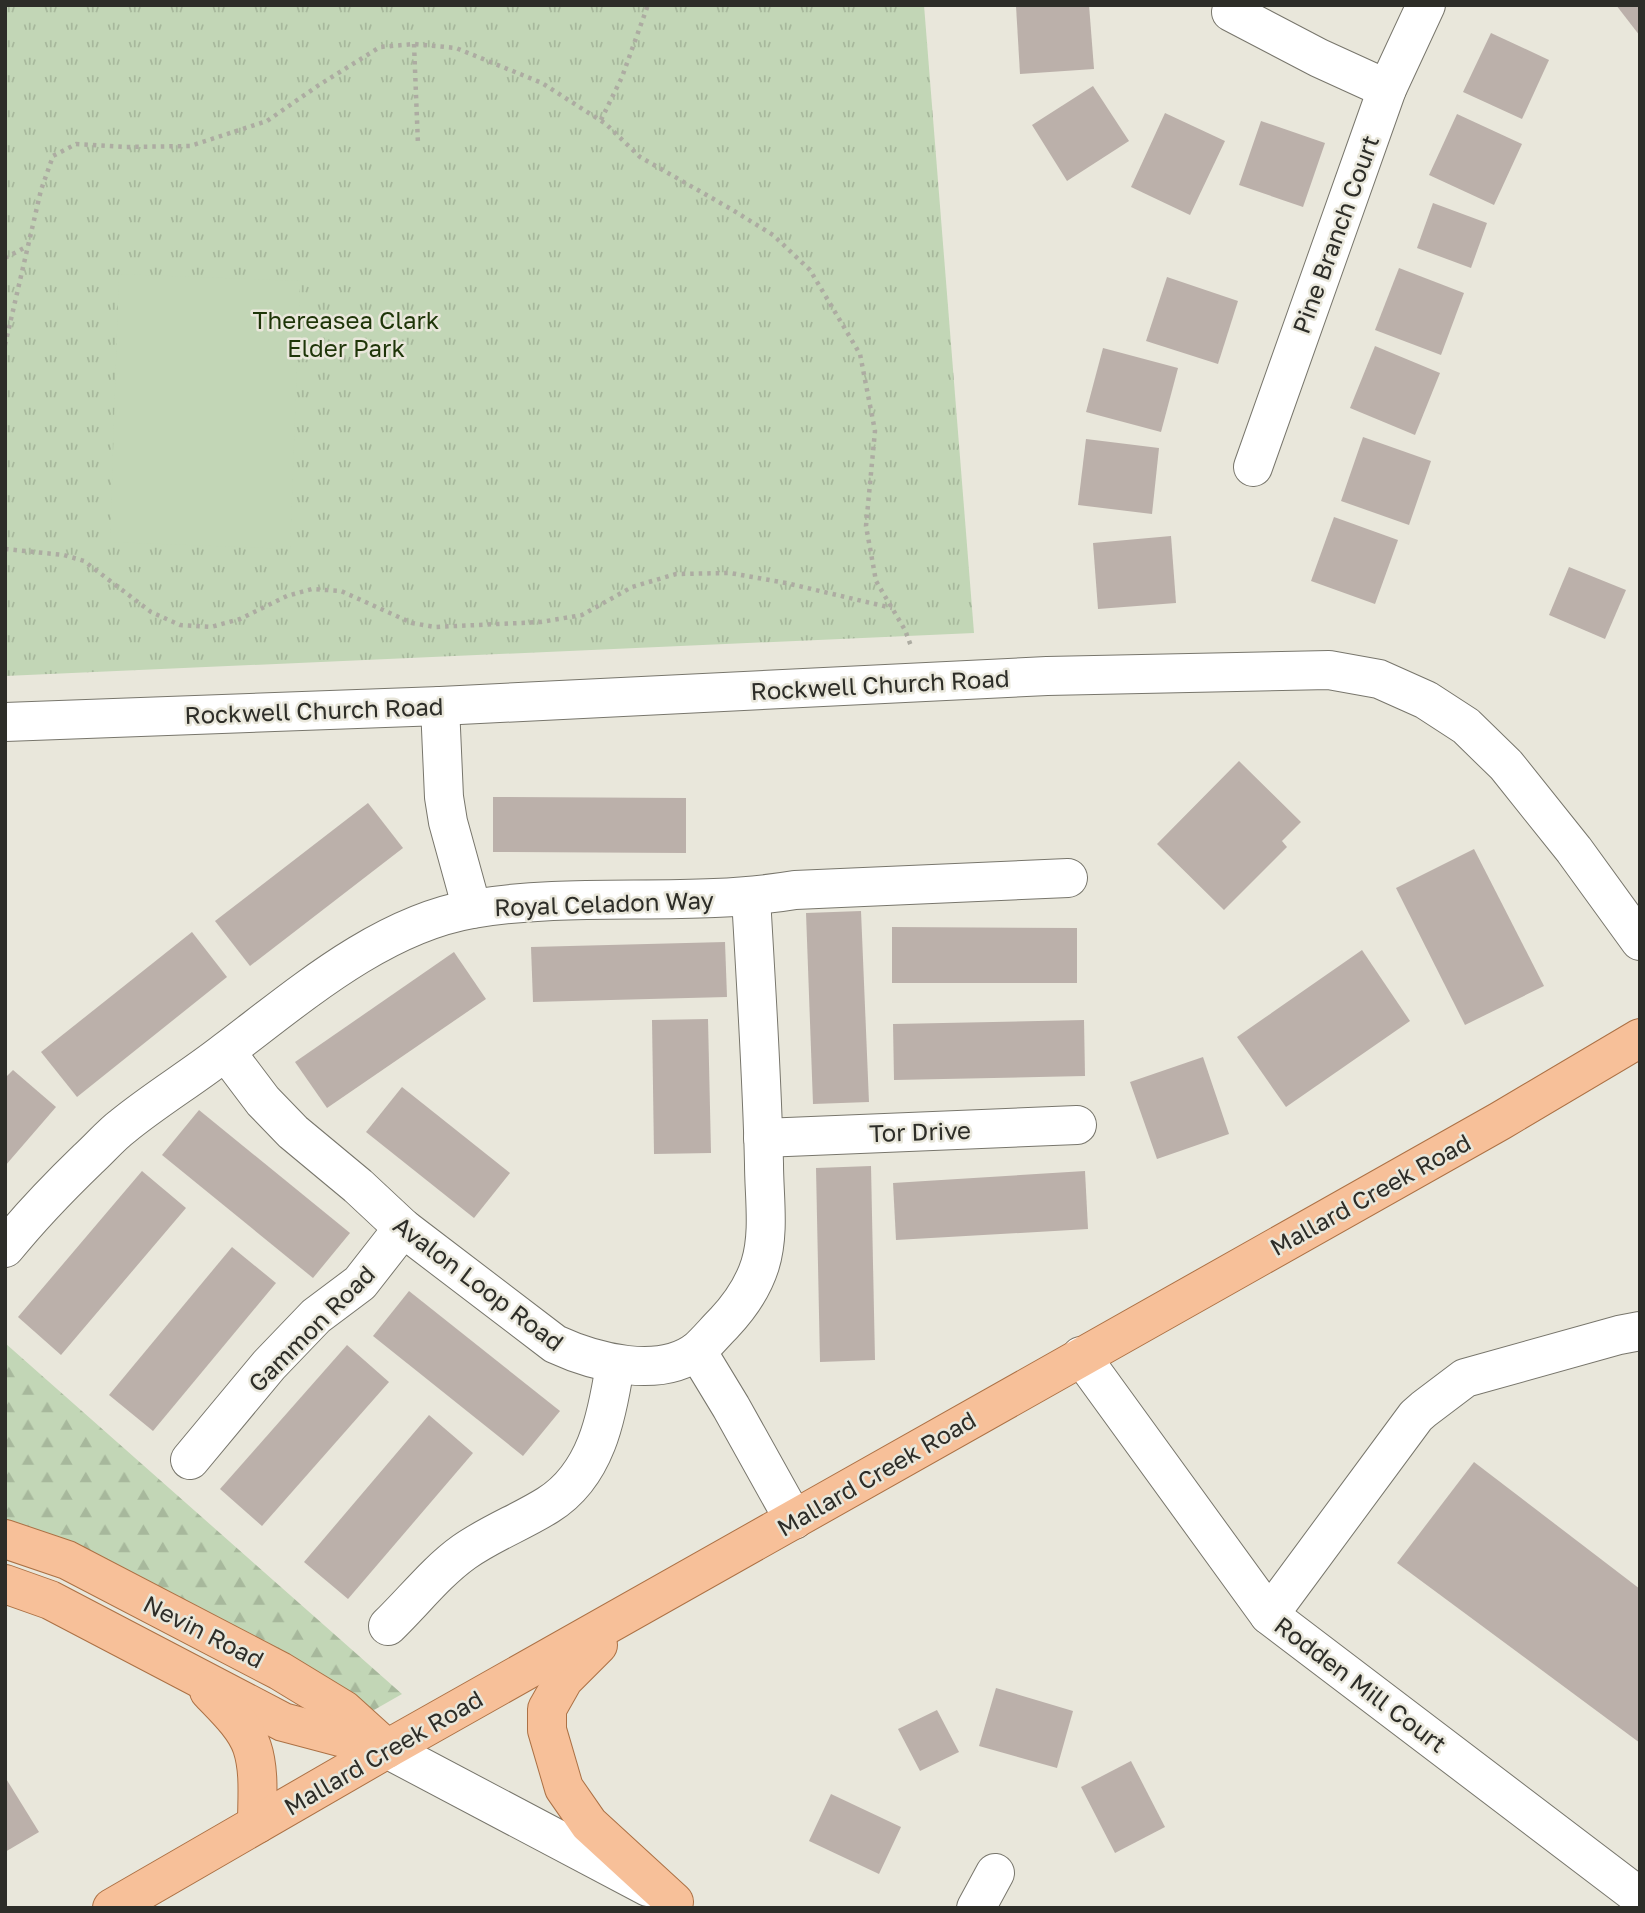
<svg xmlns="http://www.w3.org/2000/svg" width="1645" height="1913" font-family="'Golos Text',sans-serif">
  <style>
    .grass { fill: url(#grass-tufts) }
    .forest { fill: url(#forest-firs) }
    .pitch { fill: #c2d6b6 }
    .building { fill: #bbb0aa }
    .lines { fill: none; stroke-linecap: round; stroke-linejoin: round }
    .minor-casing { stroke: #78766c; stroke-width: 40 }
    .major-casing { stroke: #ac7145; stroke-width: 40 }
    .path { stroke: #adaca2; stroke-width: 4.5; stroke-dasharray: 3.5 5; stroke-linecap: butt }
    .minor { stroke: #fff; stroke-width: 38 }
    .major { stroke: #f7c099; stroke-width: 38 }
    .labels { text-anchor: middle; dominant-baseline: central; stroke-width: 5; stroke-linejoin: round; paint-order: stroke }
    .street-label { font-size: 24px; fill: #2d2d28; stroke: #e9e7db }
    .park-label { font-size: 24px; fill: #1e3508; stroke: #e9e7db }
  </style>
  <defs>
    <pattern id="grass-tufts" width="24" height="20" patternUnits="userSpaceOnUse" patternTransform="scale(1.75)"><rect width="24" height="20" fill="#c2d6b6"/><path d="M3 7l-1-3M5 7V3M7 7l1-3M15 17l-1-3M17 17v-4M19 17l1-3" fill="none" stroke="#a7b89c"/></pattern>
    <pattern id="forest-firs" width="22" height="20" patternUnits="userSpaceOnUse" patternTransform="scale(1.75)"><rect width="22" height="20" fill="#c2d6b6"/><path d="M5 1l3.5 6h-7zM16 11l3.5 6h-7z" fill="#a7b89c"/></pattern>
  </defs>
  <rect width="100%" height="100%" fill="#e9e7db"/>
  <path class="grass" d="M 5,5 L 924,5 L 974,633 L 5,676 Z"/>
  <path class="forest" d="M 5,1343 L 402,1694 L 374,1710 L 118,1570 L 5,1523 Z"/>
  <path class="pitch" d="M 119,274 L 300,281 L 290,549 L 110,542 Z"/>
  <g class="building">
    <path d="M 1025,5 L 1089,5 L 1094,69 L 1020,74 L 1016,6 Z"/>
    <path d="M 1616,5 L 1640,5 L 1640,36 Z"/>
    <path d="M 1491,33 L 1549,60 L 1522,119 L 1463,92 Z"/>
    <path d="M 1093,86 L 1129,141 L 1067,181 L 1032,125 Z"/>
    <path d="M 1165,113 L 1225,141 L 1190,215 L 1131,187 Z"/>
    <path d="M 1457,114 L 1522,144 L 1494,205 L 1429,175 Z"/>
    <path d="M 1261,121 L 1325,143 L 1303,207 L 1239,185 Z"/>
    <path d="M 1433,203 L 1487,223 L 1471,268 L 1417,248 Z"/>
    <path d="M 1399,268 L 1464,293 L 1441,355 L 1375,330 Z"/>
    <path d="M 1167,277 L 1238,301 L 1218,364 L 1146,341 Z"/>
    <path d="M 1375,346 L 1440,373 L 1415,435 L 1350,408 Z"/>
    <path d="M 1103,348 L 1178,368 L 1161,432 L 1086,412 Z"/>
    <path d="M 1363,437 L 1431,461 L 1409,525 L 1341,501 Z"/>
    <path d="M 1086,439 L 1159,448 L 1152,514 L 1078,505 Z"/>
    <path d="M 1334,517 L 1398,540 L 1375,604 L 1311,581 Z"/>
    <path d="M 1171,536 L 1176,603 L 1098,609 L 1093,543 Z"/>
    <path d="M 1569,567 L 1626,590 L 1605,639 L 1549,615 Z"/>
    <path d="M 1239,761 L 1301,822 L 1282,841 L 1287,847 L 1224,910 L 1157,844 Z"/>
    <path d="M 493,797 L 686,798 L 686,853 L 493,852 Z"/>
    <path d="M 368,803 L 403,848 L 250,966 L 215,921 Z"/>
    <path d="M 1474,849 L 1544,986 L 1465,1025 L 1396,888 Z"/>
    <path d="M 861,911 L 869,1102 L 813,1104 L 806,913 Z"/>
    <path d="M 892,927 L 1077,928 L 1077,983 L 892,983 Z"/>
    <path d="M 192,932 L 227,977 L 77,1097 L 41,1052 Z"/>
    <path d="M 725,942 L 727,997 L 533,1002 L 531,947 Z"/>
    <path d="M 1362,950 L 1410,1021 L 1286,1107 L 1237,1037 Z"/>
    <path d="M 454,952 L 486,999 L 327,1108 L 295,1062 Z"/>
    <path d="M 708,1019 L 711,1153 L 654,1154 L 652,1020 Z"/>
    <path d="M 1084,1020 L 1085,1076 L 894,1080 L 893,1024 Z"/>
    <path d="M 1203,1057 L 1229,1134 L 1157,1159 L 1130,1082 Z"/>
    <path d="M 13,1070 L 56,1107 L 5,1166 L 5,1078 Z"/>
    <path d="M 402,1087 L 510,1173 L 474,1218 L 366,1132 Z"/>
    <path d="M 199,1110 L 350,1233 L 313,1278 L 162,1155 Z"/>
    <path d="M 871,1166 L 875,1360 L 820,1362 L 816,1168 Z"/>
    <path d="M 142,1171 L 186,1208 L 61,1355 L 18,1317 Z"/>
    <path d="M 1085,1171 L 1088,1229 L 896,1240 L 893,1183 Z"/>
    <path d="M 232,1247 L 276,1283 L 153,1431 L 109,1395 Z"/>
    <path d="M 409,1291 L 560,1411 L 523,1456 L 373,1336 Z"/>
    <path d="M 347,1345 L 389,1382 L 262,1526 L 220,1489 Z"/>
    <path d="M 429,1415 L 473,1453 L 348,1599 L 304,1562 Z"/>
    <path d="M 1474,1462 L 1640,1589 L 1640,1743 L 1397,1563 Z"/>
    <path d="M 996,1688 L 1073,1711 L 1057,1768 L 979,1746 Z"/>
    <path d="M 937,1710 L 959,1752 L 920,1771 L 898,1729 Z"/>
    <path d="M 1131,1761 L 1165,1827 L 1115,1853 L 1081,1787 Z"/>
    <path d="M 5,1777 L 39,1832 L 5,1852 Z"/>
    <path d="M 831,1794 L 901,1827 L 879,1874 L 809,1841 Z"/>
  </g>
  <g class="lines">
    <g class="minor-casing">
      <g id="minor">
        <path d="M 1231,12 L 1319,58 L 1387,89"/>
        <path d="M 1253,467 L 1387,89 L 1426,5"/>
        <path d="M 440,706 L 444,797 L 448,822 L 472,909"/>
        <path d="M 5,722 L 440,706 L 1047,676 L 1329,670 L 1379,679 L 1426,700 L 1466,726 L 1506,765 L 1574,850 L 1640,941"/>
        <path d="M 226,1052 L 263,1101 L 293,1132 L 358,1186 L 403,1228 L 555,1344 C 594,1362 660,1380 698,1350 C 707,1342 715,1332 724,1323 C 740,1306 753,1287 760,1265 C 770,1233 764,1196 764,1164 C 762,1075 756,986 751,897"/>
        <path d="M 763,1138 L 1077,1125"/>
        <path d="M 5,1248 C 31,1216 59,1187 88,1159 C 100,1148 111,1135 123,1126 C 156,1099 193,1077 226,1051 C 299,996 380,925 472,909 C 579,891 688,908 795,890 L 1068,878"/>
        <path d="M 697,1351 L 731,1407 L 794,1520"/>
        <path d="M 1081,1356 L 1269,1615 L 1640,1897"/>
        <path d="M 190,1460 L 269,1365 L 316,1316 L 360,1283 L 403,1228"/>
        <path d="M 1269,1615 L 1416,1416 L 1424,1409 L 1465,1378 L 1619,1335 L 1640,1331"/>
        <path d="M 388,1626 C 413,1602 436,1572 464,1552 C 491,1533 521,1522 548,1505 C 596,1475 607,1417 615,1365"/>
        <path d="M 387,1749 L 648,1887"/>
        <path d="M 976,1908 L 995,1873"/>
      </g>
    </g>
    <g class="major-casing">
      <g id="major">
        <path d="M 5,1539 L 67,1560 L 280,1671 L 344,1710 L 387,1749"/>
        <path d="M 5,1584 L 50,1600 L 283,1722 L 381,1748"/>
        <path d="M 598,1645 L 564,1679 L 547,1709 L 547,1730 L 564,1788 L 589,1824 L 674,1902"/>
        <path d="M 209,1691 C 224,1707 245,1726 252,1747 C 260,1771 257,1799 257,1824"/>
        <path d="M 112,1908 L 387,1749 L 1500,1121 L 1640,1038"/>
      </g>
    </g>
    <g class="path">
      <path d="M 414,44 L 418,145"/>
      <path d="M 601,120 L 622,77 L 648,5"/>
      <path d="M 5,258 L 26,247"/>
      <path d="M 5,345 L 41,190 L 53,156 L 76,144 L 126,147 L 190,146 L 267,121 L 319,85 L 380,47 L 414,44 L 456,48 L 542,83 L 606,124 L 640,157 L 731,209 L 773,235 L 810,270 L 860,354 L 875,431 L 866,526 L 876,581 L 905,630 L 911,646"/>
      <path d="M 5,549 L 64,555 L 84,561 L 151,612 L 180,625 L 211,627 L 240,619 L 287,596 L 312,589 L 341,591 L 412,623 L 435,627 L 541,622 L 582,615 L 632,587 L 676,574 L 730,573 L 786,583 L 892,608"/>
    </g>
    <use href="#minor" class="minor"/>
    <use href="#major" class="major"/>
  </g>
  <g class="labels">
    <g class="street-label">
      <text transform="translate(1335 234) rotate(-70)">Pine Branch Court</text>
      <text transform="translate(880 684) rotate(-3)">Rockwell Church Road</text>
      <text transform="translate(314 710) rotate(-2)">Rockwell Church Road</text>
      <text transform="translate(604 903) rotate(-2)">Royal Celadon Way</text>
      <text transform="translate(920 1131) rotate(-2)">Tor Drive</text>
      <text transform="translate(1370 1194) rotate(-29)">Mallard Creek Road</text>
      <text transform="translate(479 1283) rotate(37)">Avalon Loop Road</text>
      <text transform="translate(311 1328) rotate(-45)">Gammon Road</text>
      <text transform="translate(876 1473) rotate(-30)">Mallard Creek Road</text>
      <text transform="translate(204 1631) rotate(27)">Nevin Road</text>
      <text transform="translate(1361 1684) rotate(37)">Rodden Mill Court</text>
      <text transform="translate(383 1752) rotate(-30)">Mallard Creek Road</text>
    </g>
    <g class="park-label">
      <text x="346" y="319">Thereasea Clark<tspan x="346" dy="28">Elder Park</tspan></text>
    </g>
  </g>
  <rect width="1645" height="1913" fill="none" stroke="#2d2d28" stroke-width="14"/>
</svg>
